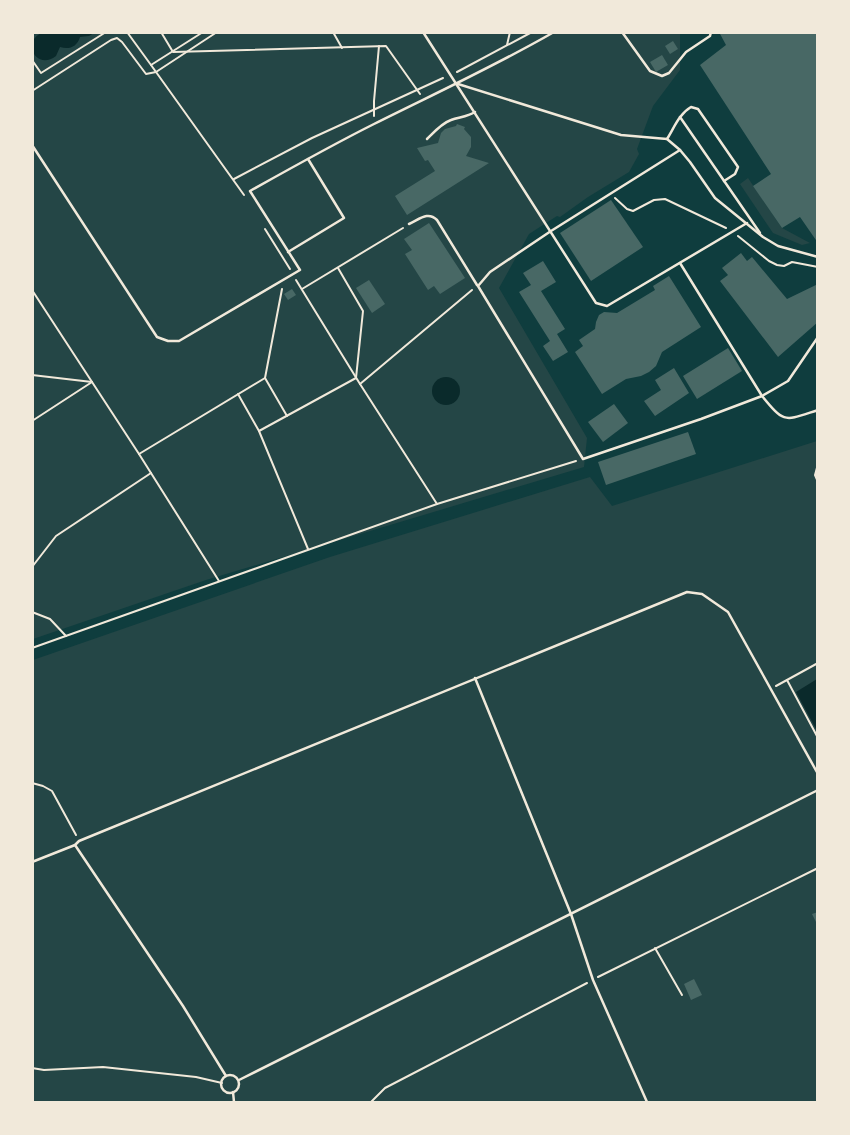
<svg xmlns="http://www.w3.org/2000/svg" width="850" height="1135" font-family="'Work Sans',sans-serif">
  <style>
    .green { fill: #244646 }
    .water { fill: #0a2a2b }
    .building { fill: #486865 }
    .lines { fill: none; stroke-linecap: round; stroke-linejoin: round }
    .path { stroke: #f1e9da; stroke-width: 2 }
    .service { stroke: #f1e9da; stroke-width: 2.5 }
  </style>
  <rect width="100%" height="100%" fill="#0f3d3e"/>
  <g class="green">
    <path d="M 32,33 L 680,33 L 680,70 L 653,106 L 637,149 L 639,154 L 629,172 L 588,197 L 560,217 L 557,216 L 529,234 L 499,288 L 587,438 L 584,467 L 206,580 L 33,639 Z"/>
    <path d="M 748,178 L 782,228 L 810,243 L 802,245 L 773,233 L 740,184 Z"/>
    <path d="M 817,441 L 817,1102 L 33,1102 L 33,660 L 330,557 L 590,477 L 612,506 Z"/>
  </g>
  <g class="water">
    <path d="M 42,33 L 94,33 L 89,36 L 80,37 C 77,47 69,50 60,47 L 56,56 C 36,71 21,41 42,33 Z"/>
    <circle cx="446" cy="391" r="14"/>
    <path d="M 817,679 L 817,731 L 796,692 Z"/>
  </g>
  <g class="building">
    <path d="M 719,32 L 818,32 L 818,243 L 800,217 L 782,228 L 753,186 L 771,174 L 700,65 L 726,45 Z"/>
    <path d="M 673,41 L 678,49 L 670,54 L 665,46 Z"/>
    <path d="M 662,55 L 668,65 L 656,72 L 650,62 Z"/>
    <path d="M 457,124 L 465,127 L 464,129 L 471,137 L 471,147 L 466,156 L 489,163 L 407,215 L 395,196 L 435,171 L 428,160 L 425,161 L 417,148 L 438,143 L 441,133 L 445,129 L 456,126 Z"/>
    <path d="M 611,200 L 643,247 L 591,281 L 560,233 Z"/>
    <path d="M 429,223 L 465,278 L 440,294 L 434,286 L 428,290 L 405,254 L 412,250 L 404,239 Z"/>
    <path d="M 741,253 L 747,261 L 752,257 L 787,299 L 818,284 L 818,322 L 778,357 L 720,281 L 728,275 L 722,268 Z"/>
    <path d="M 543,261 L 556,282 L 541,291 L 565,329 L 557,334 L 568,352 L 553,361 L 543,346 L 550,341 L 519,292 L 531,285 L 523,273 Z"/>
    <path d="M 669,276 L 701,327 L 662,352 L 656,366 L 649,372 L 641,376 L 626,379 L 602,394 L 575,352 L 583,346 L 579,340 L 595,329 L 596,322 L 599,315 L 604,312 L 617,313 L 655,290 L 653,286 Z"/>
    <path d="M 369,280 L 385,304 L 372,313 L 356,288 Z"/>
    <path d="M 292,289 L 296,295 L 288,300 L 284,294 Z"/>
    <path d="M 728,348 L 742,371 L 697,399 L 683,376 Z"/>
    <path d="M 674,368 L 689,393 L 655,416 L 644,401 L 661,390 L 655,380 Z"/>
    <path d="M 614,404 L 628,423 L 603,442 L 588,422 Z"/>
    <path d="M 688,432 L 696,454 L 606,485 L 598,462 Z"/>
    <path d="M 818,912 L 818,926 L 812,914 Z"/>
    <path d="M 694,979 L 702,995 L 691,1000 L 684,984 Z"/>
  </g>
  <g class="lines">
    <g class="path">
      <path d="M 127,32 L 151,65 L 203,32"/>
      <path d="M 161,32 L 173,52 L 386,46 L 420,94"/>
      <path d="M 333,32 L 342,48"/>
      <path d="M 32,33 L 33,32"/>
      <path d="M 507,45 L 510,32"/>
      <path d="M 32,60 L 41,73 L 106,32"/>
      <path d="M 151,65 L 244,195"/>
      <path d="M 457,72 L 532,32"/>
      <path d="M 32,91 L 111,40 L 117,38 L 122,42 L 146,74 L 156,72 L 217,32"/>
      <path d="M 374,116 L 374,101 L 379,46"/>
      <path d="M 234,179 L 312,138 L 443,78"/>
      <path d="M 615,198 L 627,209 L 633,211 L 654,200 L 665,199 L 726,228"/>
      <path d="M 265,229 L 290,269"/>
      <path d="M 738,236 L 769,261 L 777,265 L 784,266 L 792,262 L 818,267"/>
      <path d="M 296,280 L 360,384"/>
      <path d="M 302,289 L 403,228"/>
      <path d="M 32,290 L 139,454 L 265,378 L 282,289"/>
      <path d="M 32,375 L 92,382"/>
      <path d="M 265,378 L 287,416"/>
      <path d="M 238,394 L 259,431 L 356,378 L 363,311 L 338,268"/>
      <path d="M 32,421 L 92,382"/>
      <path d="M 259,431 L 308,549"/>
      <path d="M 139,454 L 219,581"/>
      <path d="M 818,464 L 815,475 L 818,482"/>
      <path d="M 437,504 L 360,384 L 472,290"/>
      <path d="M 32,567 L 56,536 L 151,473"/>
      <path d="M 32,612 L 50,619 L 66,636"/>
      <path d="M 32,648 L 437,504 L 576,461"/>
      <path d="M 787,680 L 818,738"/>
      <path d="M 776,686 L 818,663"/>
      <path d="M 32,783 L 43,786 L 52,791 L 76,835"/>
      <path d="M 655,948 L 682,995"/>
      <path d="M 598,977 L 818,868"/>
      <path d="M 32,1068 L 44,1070 L 103,1067 L 196,1077 L 222,1083"/>
      <path d="M 371,1102 L 385,1088 L 587,983"/>
    </g>
    <g class="service">
      <path d="M 423,32 L 596,303 L 607,306 L 747,223"/>
      <path d="M 622,32 L 650,71 L 662,76 L 669,73 L 686,52 L 710,36 L 711,32"/>
      <path d="M 458,84 L 621,135 L 667,139 L 680,150 L 690,162 L 715,198 L 763,237 L 778,246 L 818,257"/>
      <path d="M 680,117 L 760,233"/>
      <path d="M 427,139 C 434,132 442,123 451,120 C 459,117 467,117 475,112"/>
      <path d="M 667,139 C 674,128 679,114 691,107 L 698,109 L 738,167 L 735,174 L 724,181"/>
      <path d="M 32,145 L 157,337 L 168,341 L 179,341 L 300,270 L 250,191 C 291,168 332,145 374,124 C 434,94 495,66 554,32"/>
      <path d="M 680,150 L 551,231 L 490,272 L 478,286 L 583,459 L 701,419 L 762,396 L 788,381 L 818,337"/>
      <path d="M 409,224 C 420,219 428,211 437,220 L 477,285"/>
      <path d="M 288,252 L 344,218 L 308,159"/>
      <path d="M 680,263 L 762,396 C 785,424 784,421 818,410"/>
      <path d="M 475,678 L 571,914 L 593,980 L 647,1102"/>
      <path d="M 75,845 L 183,1006 L 226,1076"/>
      <path d="M 32,862 L 75,845 L 79,841 L 687,592 L 702,594 L 728,612 L 818,774"/>
      <circle cx="230" cy="1084" r="9"/>
      <path d="M 239,1080 L 818,790"/>
      <path d="M 233,1092 L 234,1102"/>
    </g>
  </g>
  <rect width="850" height="1135" fill="none" stroke="#f1e9da" stroke-width="68"/>
</svg>
